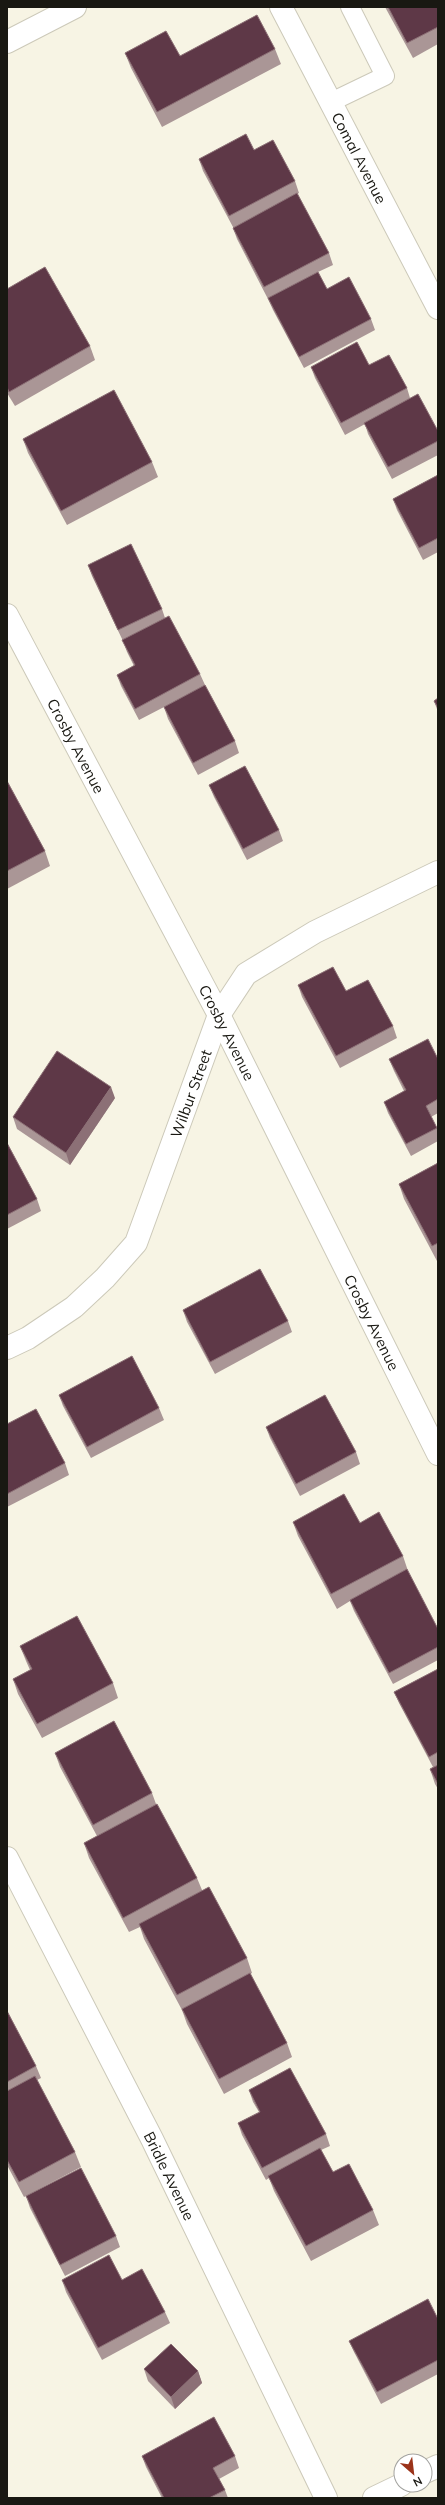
<svg xmlns="http://www.w3.org/2000/svg" width="445" height="2505" font-family="Mulish,sans-serif">
  <style>
    .lines { fill: none; stroke-linecap: round; stroke-linejoin: round }
    .lane-casing { stroke: #ccc9b9; stroke-width: 20 }
    .street-casing { stroke: #ccc9b9; stroke-width: 24 }
    .secondary-casing { stroke: #ccc9b9; stroke-width: 24 }
    .lane { stroke: #fff; stroke-width: 18 }
    .street { stroke: #fff; stroke-width: 22 }
    .secondary { stroke: #fff; stroke-width: 22 }
    .wall { fill: #aa9696 }
    .shaded-wall { fill: #8c7076 }
    .building { fill: #5e3847; stroke: #8c7076 }
    .labels { text-anchor: middle; dominant-baseline: central; stroke-width: 4; stroke-linejoin: round; paint-order: stroke }
    .street-label { font-size: 15px; fill: #191812; stroke: #fff }
  </style>
  <rect width="100%" height="100%" fill="#f7f4e4"/>
  <g class="lines">
    <g class="lane-casing">
      <path id="lane" d="M 331,102 L 385,76 L 350,7"/>
    </g>
    <g class="street-casing">
      <g id="street">
        <path id="s1" d="M 281,7 L 438,308"/>
        <path id="s2" d="M 7,615 L 219,1015 L 438,1454"/>
        <path id="s3" d="M 7,1348 L 28,1338 L 74,1307 L 105,1278 L 136,1243 L 219,1015 L 246,974 L 315,932 L 438,872"/>
        <path id="s4" d="M 7,1858 L 152,2139 L 326,2498"/>
        <path d="M 425,2472 L 438,2466"/>
        <path d="M 374,2498 L 401,2485"/>
      </g>
    </g>
    <g class="secondary-casing">
      <path id="secondary" d="M 7,42 L 75,7"/>
    </g>
    <use href="#lane" class="lane"/>
    <use href="#street" class="street"/>
    <use href="#secondary" class="secondary"/>
  </g>
  <g class="wall">
    <path d="M 385,7 L 438,7 L 438,44 L 413,58 Z"/>
    <path d="M 275,49 L 281,64 L 162,127 L 131,68 L 125,53 L 180,56 Z"/>
    <path d="M 254,150 L 295,181 L 299,193 L 297,194 L 329,253 L 333,265 L 318,272 L 327,289 L 371,319 L 375,330 L 304,368 L 273,310 L 268,299 L 237,239 L 233,228 L 233,227 L 203,171 L 199,159 Z"/>
    <path d="M 7,289 L 90,346 L 95,360 L 15,406 L 7,393 Z"/>
    <path d="M 369,365 L 407,388 L 410,398 L 438,431 L 438,455 L 392,479 L 368,434 L 365,424 L 345,435 L 315,378 L 311,367 Z"/>
    <path d="M 23,439 L 152,462 L 158,477 L 67,525 L 28,453 Z"/>
    <path d="M 438,475 L 438,552 L 423,560 L 397,510 L 393,499 Z"/>
    <path d="M 88,565 L 162,609 L 165,618 L 200,674 L 205,685 L 235,741 L 239,753 L 198,775 L 168,719 L 164,707 L 139,720 L 121,686 L 117,675 L 134,666 L 127,652 L 123,641 L 92,576 Z"/>
    <path d="M 438,698 L 438,712 L 434,701 Z"/>
    <path d="M 7,781 L 45,851 L 50,866 L 7,889 Z"/>
    <path d="M 209,785 L 279,830 L 283,841 L 247,860 L 214,797 Z"/>
    <path d="M 298,985 L 346,991 L 393,1026 L 397,1038 L 340,1068 L 302,997 Z"/>
    <path d="M 389,1059 L 438,1059 L 438,1113 L 431,1117 L 438,1130 L 438,1141 L 411,1156 L 388,1113 L 384,1102 L 404,1091 L 394,1071 Z"/>
    <path d="M 115,1098 L 70,1165 L 17,1129 L 13,1117 Z"/>
    <path d="M 7,1143 L 37,1199 L 41,1211 L 7,1229 Z"/>
    <path d="M 438,1163 L 438,1261 L 437,1261 L 404,1199 L 399,1184 Z"/>
    <path d="M 183,1310 L 288,1321 L 292,1332 L 215,1374 L 187,1322 Z"/>
    <path d="M 59,1395 L 159,1408 L 164,1420 L 91,1458 L 63,1406 Z"/>
    <path d="M 7,1424 L 65,1463 L 69,1475 L 7,1507 Z"/>
    <path d="M 266,1427 L 356,1452 L 360,1464 L 300,1496 L 270,1438 Z"/>
    <path d="M 293,1522 L 360,1523 L 403,1556 L 408,1571 L 407,1571 L 438,1629 L 438,1660 L 393,1684 L 354,1611 L 350,1601 L 337,1609 L 298,1536 Z"/>
    <path d="M 20,1646 L 113,1683 L 118,1698 L 42,1738 L 18,1694 L 13,1679 L 30,1670 L 26,1661 Z"/>
    <path d="M 438,1669 L 438,1789 L 435,1784 L 430,1769 L 433,1767 L 399,1703 L 394,1692 Z"/>
    <path d="M 55,1753 L 152,1793 L 156,1804 L 197,1878 L 202,1890 L 247,1958 L 252,1973 L 250,1974 L 287,2043 L 292,2057 L 224,2094 L 187,2024 L 182,2010 L 144,1939 L 140,1927 L 129,1932 L 89,1858 L 84,1843 L 97,1836 L 60,1767 Z"/>
    <path d="M 7,2011 L 36,2066 L 41,2078 L 37,2080 L 75,2152 L 81,2167 L 24,2197 L 7,2165 Z"/>
    <path d="M 249,2090 L 326,2134 L 330,2146 L 321,2150 L 333,2172 L 373,2210 L 379,2225 L 311,2261 L 274,2191 L 269,2178 L 266,2180 L 242,2135 L 238,2123 L 259,2112 L 253,2102 Z"/>
    <path d="M 26,2196 L 116,2236 L 120,2247 L 65,2276 L 30,2208 Z"/>
    <path d="M 62,2280 L 122,2280 L 165,2312 L 170,2323 L 102,2360 L 66,2292 Z"/>
    <path d="M 438,2319 L 438,2374 L 381,2404 L 354,2352 L 349,2341 Z"/>
    <path d="M 144,2369 L 198,2371 L 202,2383 L 175,2409 L 148,2381 Z"/>
    <path d="M 142,2456 L 235,2456 L 239,2468 L 219,2479 L 225,2490 L 228,2498 L 162,2498 L 146,2467 Z"/>
  </g>
  <g class="shaded-wall">
    <path d="M 111,1087 L 115,1098 L 70,1165 L 66,1153 Z"/>
    <path d="M 198,2371 L 202,2383 L 175,2409 L 171,2397 Z"/>
  </g>
  <g class="building">
    <path d="M 388,7 L 438,7 L 438,27 L 407,43 Z"/>
    <path d="M 257,15 L 275,49 L 157,112 L 125,53 L 166,31 L 180,56 Z"/>
    <path d="M 246,134 L 254,150 L 273,140 L 295,181 L 229,216 L 199,159 Z"/>
    <path d="M 297,193 L 329,253 L 264,287 L 233,228 Z"/>
    <path d="M 45,267 L 90,346 L 9,392 L 7,387 L 7,289 Z"/>
    <path d="M 318,272 L 327,289 L 349,277 L 371,319 L 299,357 L 268,298 Z"/>
    <path d="M 357,342 L 369,365 L 389,355 L 407,388 L 341,423 L 311,367 Z"/>
    <path d="M 114,390 L 152,462 L 61,511 L 23,439 Z"/>
    <path d="M 418,394 L 438,431 L 438,441 L 388,467 L 364,423 Z"/>
    <path d="M 438,475 L 438,538 L 419,548 L 393,499 Z"/>
    <path d="M 131,544 L 162,609 L 118,630 L 88,565 Z"/>
    <path d="M 169,616 L 200,674 L 135,709 L 117,675 L 135,665 L 122,640 Z"/>
    <path d="M 205,685 L 235,741 L 193,763 L 164,707 Z"/>
    <path d="M 438,698 L 438,708 L 434,701 Z"/>
    <path d="M 245,766 L 279,830 L 243,849 L 209,785 Z"/>
    <path d="M 7,781 L 45,851 L 7,871 Z"/>
    <path d="M 333,967 L 346,991 L 368,980 L 393,1026 L 336,1056 L 298,985 Z"/>
    <path d="M 428,1039 L 438,1059 L 438,1099 L 426,1106 L 437,1128 L 406,1144 L 384,1102 L 406,1090 L 389,1059 Z"/>
    <path d="M 57,1051 L 111,1087 L 66,1153 L 13,1117 Z"/>
    <path d="M 7,1143 L 37,1199 L 7,1215 Z"/>
    <path d="M 438,1163 L 438,1243 L 432,1246 L 399,1184 Z"/>
    <path d="M 260,1269 L 288,1321 L 210,1362 L 183,1310 Z"/>
    <path d="M 132,1356 L 159,1408 L 87,1447 L 59,1395 Z"/>
    <path d="M 325,1395 L 356,1452 L 296,1484 L 266,1427 Z"/>
    <path d="M 36,1409 L 65,1463 L 7,1494 L 7,1424 Z"/>
    <path d="M 344,1494 L 360,1523 L 379,1512 L 403,1556 L 331,1594 L 293,1522 Z"/>
    <path d="M 407,1569 L 438,1629 L 438,1647 L 389,1673 L 350,1600 Z"/>
    <path d="M 77,1616 L 113,1683 L 37,1724 L 13,1679 L 32,1669 L 20,1646 Z"/>
    <path d="M 438,1669 L 438,1752 L 429,1757 L 394,1692 Z"/>
    <path d="M 114,1721 L 152,1793 L 93,1825 L 55,1753 Z"/>
    <path d="M 438,1765 L 438,1784 L 430,1769 Z"/>
    <path d="M 157,1804 L 197,1878 L 123,1918 L 84,1843 Z"/>
    <path d="M 209,1887 L 247,1958 L 177,1995 L 139,1924 Z"/>
    <path d="M 250,1973 L 287,2043 L 219,2079 L 182,2009 Z"/>
    <path d="M 7,2011 L 36,2066 L 7,2082 Z"/>
    <path d="M 290,2068 L 326,2134 L 262,2168 L 238,2123 L 260,2112 L 249,2090 Z"/>
    <path d="M 35,2076 L 75,2152 L 19,2182 L 7,2160 L 7,2091 Z"/>
    <path d="M 320,2148 L 333,2172 L 349,2164 L 373,2210 L 306,2246 L 268,2176 Z"/>
    <path d="M 81,2168 L 116,2236 L 60,2265 L 26,2196 Z"/>
    <path d="M 109,2255 L 122,2280 L 142,2269 L 165,2312 L 98,2348 L 62,2280 Z"/>
    <path d="M 428,2299 L 438,2319 L 438,2360 L 377,2392 L 349,2341 Z"/>
    <path d="M 171,2344 L 198,2371 L 171,2397 L 144,2369 Z"/>
    <path d="M 214,2417 L 235,2456 L 213,2468 L 225,2490 L 209,2498 L 164,2498 L 142,2456 Z"/>
  </g>
  <g class="labels">
    <g class="street-label">
      <text stroke="none"><textPath href="#s1" startOffset="170">Comal Avenue</textPath></text>
      <text stroke="none"><textPath href="#s2" startOffset="148">Crosby Avenue</textPath></text>
      <text stroke="none"><textPath href="#s2" startOffset="472">Crosby Avenue</textPath></text>
      <text stroke="none"><textPath href="#s3" startOffset="327">Wilbur Street</textPath></text>
      <text stroke="none"><textPath href="#s2" startOffset="796">Crosby Avenue</textPath></text>
      <text stroke="none"><textPath href="#s4" startOffset="357">Bridle Avenue</textPath></text>
    </g>
  </g>
  <rect width="445" height="2505" fill="none" stroke="#191812" stroke-width="16"/>
  <g transform="translate(413 2473) rotate(152)"><circle r="19" fill="#ffffff" stroke="#a3a3a0"/>
  <path d="M0-3L7 15L0 10L-7 15Z" fill="#9b331a"/>
  <text y="-6" font-size="11" font-weight="bold" text-anchor="middle" fill="#191812">N</text>
  </g>
</svg>
